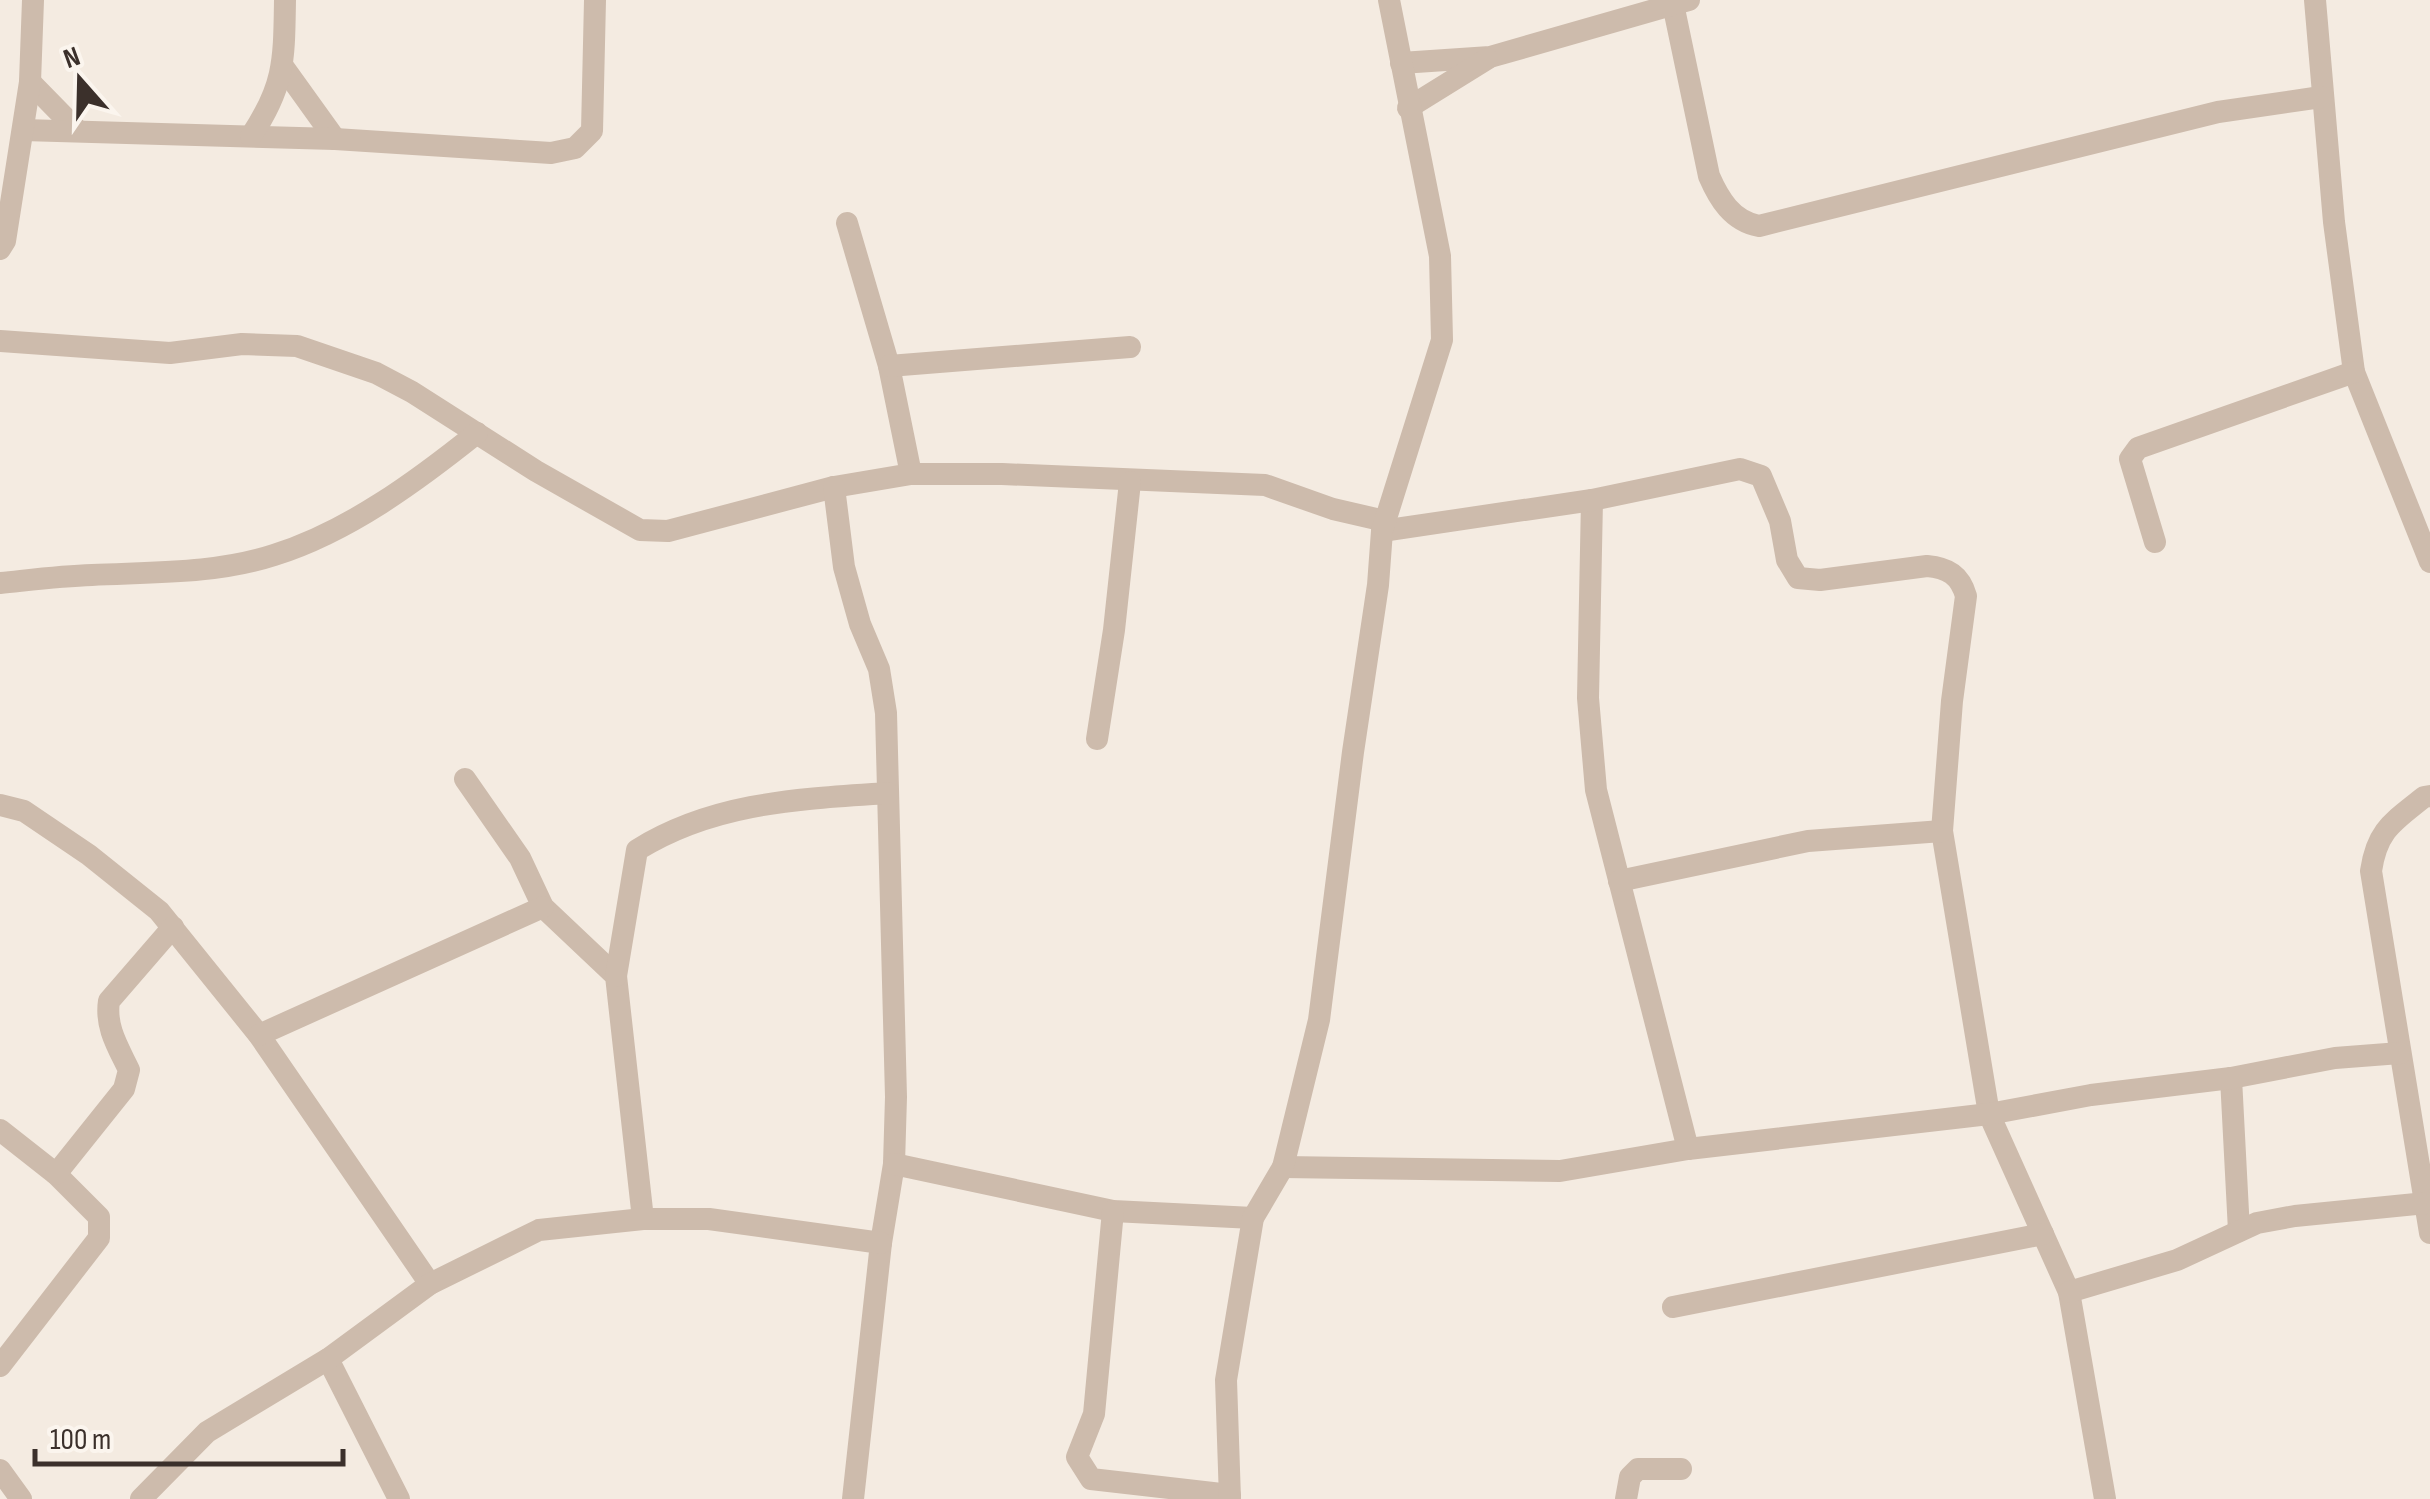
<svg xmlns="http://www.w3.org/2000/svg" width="2430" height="1499" font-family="'Sofia Sans Condensed',sans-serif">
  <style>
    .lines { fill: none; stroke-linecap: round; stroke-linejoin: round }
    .minor { stroke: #cdbbac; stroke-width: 22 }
  </style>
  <rect width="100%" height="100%" fill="#f4ebe1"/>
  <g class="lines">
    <g class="minor">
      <path d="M 2315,0 L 2334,222 L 2354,372 L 2430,562"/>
      <path d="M 1673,4 L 1709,176 C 1719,199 1732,221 1759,226 L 2218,112 L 2321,97"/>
      <path d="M 1401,63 L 1490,57 L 1689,0"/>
      <path d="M 284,68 L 335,139"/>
      <path d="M 30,82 L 77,130"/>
      <path d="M 1408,108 L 1487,59"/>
      <path d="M 23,130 L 335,139 L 551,153 L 575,148 L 592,131 L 595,0"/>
      <path d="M 251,136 C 285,85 284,60 285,0"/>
      <path d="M 847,223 L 889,366 L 911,474"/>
      <path d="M 0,249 L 5,241 L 30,82 L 33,0"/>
      <path d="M 0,341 L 170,353 L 242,344 L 297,346 L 376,373 L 412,392 L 536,471 L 640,530 L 668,531 L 834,487 L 911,474 L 1002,474 L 1265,485 L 1333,509 L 1385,521"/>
      <path d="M 889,366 L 1130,347"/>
      <path d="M 834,487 L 844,567 L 860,624 L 879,669 L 886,713 L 896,1097 L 894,1164 L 881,1243 L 853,1499"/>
      <path d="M 1592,500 L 1588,698 L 1596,790 L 1688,1149"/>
      <path d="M 1382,531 L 1592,500 L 1740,469 L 1761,476 L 1780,521 L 1787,560 L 1798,578 L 1820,580 L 1927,566 C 1948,568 1960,575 1966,596 L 1952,701 L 1942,831 L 1989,1114 L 2069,1292 L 2105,1499"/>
      <path d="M 2155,542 L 2130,459 L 2138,448 L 2354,372"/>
      <path d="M 0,583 C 30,580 61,576 92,575 C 152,572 216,574 274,555 C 348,532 417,481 477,433"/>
      <path d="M 1097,739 L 1114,630 L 1130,482"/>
      <path d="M 465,779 L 520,858 L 543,907 L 616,976 L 643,1219"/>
      <path d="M 2430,796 L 2424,797 C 2393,822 2377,830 2371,871 L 2430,1233"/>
      <path d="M 0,805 L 24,811 L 89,855 L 159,911 L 259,1035 L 430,1284"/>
      <path d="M 1619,881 L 1808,841 L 1942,831"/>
      <path d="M 616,976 L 637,850 C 714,802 800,799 888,793"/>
      <path d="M 259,1035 L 543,907"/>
      <path d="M 2231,1078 L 2239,1231"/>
      <path d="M 0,1130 L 56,1174 L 99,1217 L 99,1238 L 0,1366"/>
      <path d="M 894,1164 L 1113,1211 L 1253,1218"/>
      <path d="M 1283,1167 L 1560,1171 L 1688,1149 L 1989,1114 L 2091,1095 L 2231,1078 L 2335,1058 L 2400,1053"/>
      <path d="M 56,1174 L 124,1089 L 129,1070 C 118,1047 105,1027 109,1001 L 173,927"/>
      <path d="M 1113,1211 L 1094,1414 L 1077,1457 L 1091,1479 L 1230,1495"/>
      <path d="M 2069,1292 L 2177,1260 L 2257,1223 L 2295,1216 L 2426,1203"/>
      <path d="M 1673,1307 L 2043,1234"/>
      <path d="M 328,1359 L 399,1499"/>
      <path d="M 0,1470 L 21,1499"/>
      <path d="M 141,1499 L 207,1432 L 328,1359 L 430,1284 L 539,1230 L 643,1219 L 709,1219 L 881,1243"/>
      <path d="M 1230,1499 L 1226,1380 L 1253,1218 L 1283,1167 L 1319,1020 L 1353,752 L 1378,585 L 1382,531 L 1442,340 L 1440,256 L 1389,0"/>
      <path d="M 1626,1499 L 1630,1477 L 1638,1469 L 1681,1469"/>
    </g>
  </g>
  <g transform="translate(80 80) rotate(340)" stroke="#fbf5ee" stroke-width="8" paint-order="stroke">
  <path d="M0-8L18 38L0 25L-18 38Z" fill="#3b302b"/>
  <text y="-15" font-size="28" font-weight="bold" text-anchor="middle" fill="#3b302b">N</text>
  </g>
  <path d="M35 1449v15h308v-15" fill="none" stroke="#3b302b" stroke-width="5"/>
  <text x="50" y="1449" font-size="30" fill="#3b302b" stroke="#fbf5ee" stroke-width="8" paint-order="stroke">100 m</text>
</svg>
